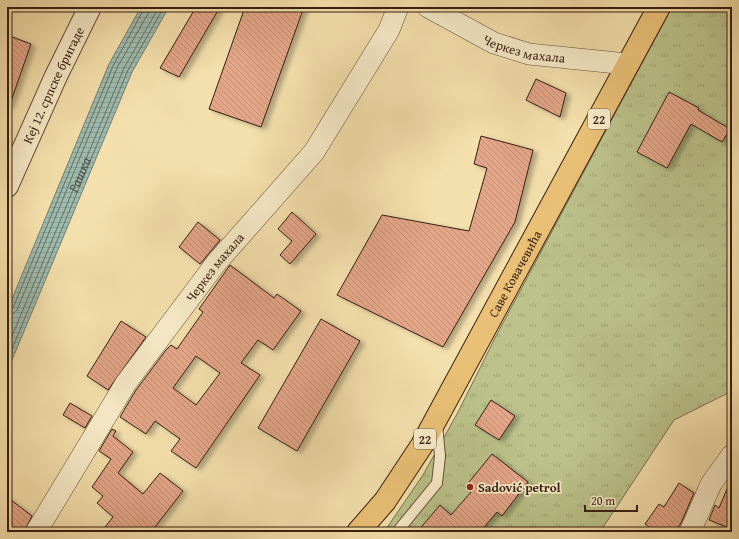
<svg xmlns="http://www.w3.org/2000/svg" width="739" height="539" font-family="'Gentium Book Plus',serif">
  <style>
    .grass { fill: url(#grass-tufts); stroke: #78704e }
    .water { fill: url(#water-rules); stroke: #747d70 }
    .lines { fill: none; stroke-linecap: round; stroke-linejoin: round }
    .shore { stroke: #6a6d60; stroke-width: 1 }
    .building { fill: url(#building-back-hatch); stroke: #361e11; fill-rule: evenodd; filter: url(#shadow) }
    .service-casing { stroke: #664e38; stroke-width: 12 }
    .minor-casing { stroke: #664e38; stroke-width: 22 }
    .tertiary-casing { stroke: #664e38; stroke-width: 24 }
    .primary-casing { stroke: #361e11; stroke-width: 24 }
    .service { stroke: #f8ebc9; stroke-width: 10 }
    .minor { stroke: #f8ebc9; stroke-width: 21 }
    .tertiary { stroke: #f8ebc9; stroke-width: 22 }
    .primary { stroke: #eac076; stroke-width: 22 }
    .poi-dot { fill: #8f2418; stroke: #f8ebc9; stroke-width: 1.5 }
    .labels { text-anchor: middle; dominant-baseline: central; stroke-width: 3.5; stroke-linejoin: round; paint-order: stroke }
    .shield { fill: #f8ebc9; stroke: #705c48; stroke-width: 1 }
    .shield-label { font-size: 12px; font-weight: bold; fill: #361e11 }
    .street-label { font-size: 13px; fill: #361e11; stroke: #f8ebc9 }
    .poi-label { font-size: 13px; font-weight: bold; fill: #361e11; stroke: #f8ebc9; text-anchor: start }
    .water-label { font-size: 14px; font-style: italic; fill: #554d41; stroke: #f8ebc9 }
  </style>
  <defs>
    <pattern id="grass-tufts" width="24" height="20" patternUnits="userSpaceOnUse"><rect width="24" height="20" fill="#bbc28a"/><path d="M3 7l-1-3M5 7V3M7 7l1-3M15 17l-1-3M17 17v-4M19 17l1-3" fill="none" stroke="#a1a676"/></pattern>
    <pattern id="water-rules" width="6" height="5" patternUnits="userSpaceOnUse"><rect width="6" height="5" fill="#9dbcb0"/><path d="M0 2.5h6" fill="none" stroke="#88a196"/></pattern>
    <pattern id="building-back-hatch" width="6" height="6" patternUnits="userSpaceOnUse"><rect width="6" height="6" fill="#e3a688"/><path d="M-1 5l2 2M0 0l6 6M5-1l2 2" fill="none" stroke="#c38e74"/></pattern>
    <filter id="shadow"><feDropShadow dx="4.5" dy="2.5" stdDeviation="2" flood-color="#0004"/></filter>
  </defs>
  <rect width="100%" height="100%" fill="#f4e0ac"/>
  <filter id="stains"><feTurbulence type="fractalNoise" baseFrequency=".005" numOctaves="4"/><feColorMatrix values="0 0 0 0 .2 0 0 0 0 .09 0 0 0 0 .02 0 0 0 .5 -.17"/></filter>
  <radialGradient id="worn" r=".72"><stop offset=".6" stop-color="#630" stop-opacity="0"/><stop offset="1" stop-color="#630" stop-opacity=".3"/></radialGradient>
  <path class="grass" d="M 672,7 L 732,7 L 732,391 L 674,420 L 600,532 L 530,532 L 525,530 L 522,532 L 384,532 L 423,475 L 457,414 L 496,336 Z"/>
  <path class="water" d="M 141,7 L 169,7 L 132,72 L 7,372 L 7,311 L 109,64 Z"/>
  <g class="lines">
    <g class="shore">
      <path d="M 7,311 L 13,308 L 113,66 L 145,7"/>
      <path d="M 7,316 L 13,314 L 17,310 L 117,68 L 149,12 L 150,7"/>
      <path id="s1" d="M 7,348 L 124,68 L 159,7"/>
      <path d="M 7,361 L 128,70 L 164,7"/>
    </g>
  </g>
  <g class="building">
    <path d="M 196,7 L 220,7 L 179,77 L 160,68 Z"/>
    <path d="M 245,7 L 304,7 L 261,127 L 209,109 Z"/>
    <path d="M 7,35 L 31,44 L 9,107 L 7,106 Z"/>
    <path d="M 536,79 L 566,93 L 560,117 L 526,100 Z"/>
    <path d="M 669,92 L 699,108 L 698,110 L 730,129 L 722,142 L 691,124 L 667,168 L 637,152 Z"/>
    <path d="M 481,136 L 533,150 L 515,222 L 443,347 L 337,295 L 382,215 L 469,231 L 487,168 L 474,164 Z"/>
    <path d="M 292,212 L 316,234 L 290,264 L 280,255 L 292,241 L 278,229 Z"/>
    <path d="M 198,222 L 220,240 L 200,264 L 179,247 Z"/>
    <path d="M 230,265 L 274,298 L 277,294 L 301,311 L 273,350 L 258,340 L 241,363 L 260,375 L 196,468 L 171,451 L 180,439 L 155,421 L 146,434 L 120,417 L 136,390 L 166,350 L 171,345 L 177,349 L 203,312 L 199,309 ZM 196,356 L 220,373 L 196,405 L 173,388 Z"/>
    <path d="M 321,319 L 360,341 L 297,451 L 258,428 Z"/>
    <path d="M 121,321 L 146,337 L 108,390 L 87,376 Z"/>
    <path d="M 491,400 L 515,416 L 499,440 L 475,425 Z"/>
    <path d="M 70,403 L 92,416 L 85,428 L 63,415 Z"/>
    <path d="M 112,429 L 116,431 L 113,436 L 133,452 L 118,473 L 143,494 L 160,473 L 183,491 L 151,532 L 101,532 L 113,517 L 97,503 L 103,496 L 92,487 L 111,459 L 99,451 Z"/>
    <path d="M 492,454 L 528,482 L 502,516 L 497,512 L 480,532 L 417,532 L 440,505 L 451,515 L 471,492 L 465,487 Z"/>
    <path d="M 732,477 L 732,529 L 709,520 L 715,505 L 719,508 Z"/>
    <path d="M 679,483 L 694,493 L 681,523 L 674,532 L 656,532 L 645,524 L 659,504 L 664,507 Z"/>
    <path d="M 7,497 L 32,516 L 24,532 L 7,532 Z"/>
  </g>
  <g class="lines">
    <g class="service-casing">
      <path id="service" d="M 397,532 L 437,483 L 440,456 L 437,424"/>
    </g>
    <g class="minor-casing">
      <g id="minor">
        <path id="s2" d="M 428,7 L 494,43 L 529,54 L 627,64"/>
        <path id="s3" d="M 36,532 L 126,383 L 217,262 L 314,152 L 389,30 L 398,7"/>
        <path d="M 690,532 L 711,484 L 732,455"/>
      </g>
    </g>
    <g class="tertiary-casing">
      <g id="tertiary">
        <path id="s4" d="M 7,186 L 56,76 L 90,7"/>
      </g>
    </g>
    <g class="primary-casing">
      <g id="primary">
        <path id="s5" d="M 358,532 L 385,501 L 422,445 L 659,7"/>
      </g>
    </g>
    <use href="#service" class="service"/>
    <use href="#minor" class="minor"/>
    <use href="#tertiary" class="tertiary"/>
    <use href="#primary" class="primary"/>
  </g>
  <circle class="poi-dot" cx="470" cy="487" r="4"/>
  <g class="labels">
    <g class="shield">
      <rect x="588" y="109" width="22" height="20" rx="3"/>
      <rect x="414" y="429" width="22" height="20" rx="3"/>
    </g>
    <g class="shield-label">
      <text x="599" y="119">22</text>
      <text x="425" y="439">22</text>
    </g>
    <g class="street-label">
      <text stroke="none"><textPath href="#s2" startOffset="106">Черкез махала</textPath></text>
      <text stroke="none"><textPath href="#s4" startOffset="111">Кеј 12. српске бригаде</textPath></text>
      <text stroke="none"><textPath href="#s3" startOffset="320">Черкез махала</textPath></text>
      <text stroke="none"><textPath href="#s5" startOffset="303">Саве Ковачевића</textPath></text>
    </g>
    <g class="poi-label">
      <text x="478" y="487">Sadović petrol</text>
    </g>
    <g class="water-label">
      <text stroke="none"><textPath href="#s1" startOffset="188">Рашка</textPath></text>
    </g>
  </g>
  <rect width="739" height="539" fill="none" stroke="#f4e0ac" stroke-width="24"/>
  <rect x="8" y="8" width="723" height="523" fill="none" stroke="#361e11" stroke-width="2"/>
  <rect x="12" y="12" width="715" height="515" fill="none" stroke="#361e11"/>
  <path d="M585 505v6h52v-6" fill="none" stroke="#361e11" stroke-width="2"/>
  <text x="591" y="505" font-size="12" fill="#361e11" stroke="#f8ebc9" stroke-width="3" paint-order="stroke">20 m</text>
  <rect width="100%" height="100%" filter="url(#stains)"/>
  <rect width="100%" height="100%" fill="url(#worn)"/>
</svg>
